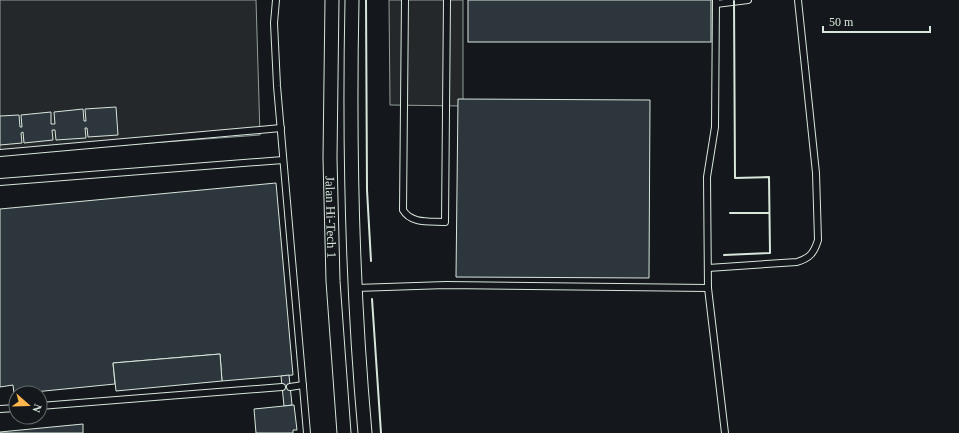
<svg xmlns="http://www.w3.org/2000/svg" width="959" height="433" font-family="Georgia,serif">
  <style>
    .parking { fill: #24282b; stroke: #939e99 }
    .building { fill: #2c363c; stroke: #d8e6dc }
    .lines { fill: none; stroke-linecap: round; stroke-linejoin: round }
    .service-casing { stroke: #d8e6dc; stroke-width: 8 }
    .minor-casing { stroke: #d8e6dc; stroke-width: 15 }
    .service { stroke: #14181c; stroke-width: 6 }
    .minor { stroke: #14181c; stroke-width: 13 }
    .wall { stroke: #d8e6dc; stroke-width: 2 }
    .labels { text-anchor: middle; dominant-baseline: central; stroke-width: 3; stroke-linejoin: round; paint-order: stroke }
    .street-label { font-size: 13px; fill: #d8e6dc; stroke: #14181c }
  </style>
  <rect width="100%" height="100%" fill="#14181c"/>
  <g class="parking">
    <path d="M 0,0 L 256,0 L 260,135 L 0,154 Z"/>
    <path d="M 389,0 L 463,0 L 463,106 L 390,105 Z"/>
  </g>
  <g class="building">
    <rect x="468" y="0" width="243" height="42"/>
    <path d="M 458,99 L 650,100 L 649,278 L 456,277 Z"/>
    <path d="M 116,107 L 118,135 L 88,137 L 87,128 L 85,128 L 86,138 L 56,140 L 55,130 L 52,130 L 53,140 L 24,143 L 23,132 L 21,133 L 22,143 L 0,145 L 0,116 L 19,115 L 20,127 L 22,127 L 21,115 L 51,112 L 51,124 L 55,124 L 54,112 L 83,109 L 84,121 L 86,121 L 85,109 Z"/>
    <path d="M 276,183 L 293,375 L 222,381 L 220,354 L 113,363 L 115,384 L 14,394 L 13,385 L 0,387 L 0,209 Z"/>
    <path d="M 220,354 L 222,381 L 116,391 L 113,363 Z"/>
    <path d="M 289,375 L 292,405 L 284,406 L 281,376 Z"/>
    <path d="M 294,405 L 297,430 L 293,430 L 293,433 L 256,433 L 254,409 Z"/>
    <path d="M 83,424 L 83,433 L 0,433 L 0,432 Z"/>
  </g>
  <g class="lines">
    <g class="service-casing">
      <g id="service">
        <path d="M 276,0 L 274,23 L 277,86 L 307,433"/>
        <path d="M 405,0 L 403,210 C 411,224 430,221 445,222 L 447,0"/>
        <path d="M 716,4 L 748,0"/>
        <path d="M 0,153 L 281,128"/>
        <path d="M 0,182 L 283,160"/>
        <path d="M 708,268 L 797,262 C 810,258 814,253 818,240 L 816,173 L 798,0"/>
        <path d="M 356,288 L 446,285 L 708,288 L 707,177 L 715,127 L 716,0"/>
        <path d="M 708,288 L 725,433"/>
        <path d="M 290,387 L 303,385"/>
        <path d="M 40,406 L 282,387"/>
        <path d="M 0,409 L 16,408"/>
      </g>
    </g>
    <g class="minor-casing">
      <g id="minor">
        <path id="s1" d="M 332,0 L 330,158 L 333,281 L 344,433"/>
        <path d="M 352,0 C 349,144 352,289 365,433"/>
      </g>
    </g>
    <use href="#service" class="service"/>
    <use href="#minor" class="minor"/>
    <g class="wall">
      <path d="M 366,0 L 367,190 L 371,261"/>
      <path d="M 730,213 L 769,213"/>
      <path d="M 724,255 L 770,253 L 769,177 L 735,178 L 734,1"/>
      <path d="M 372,299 L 381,433"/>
    </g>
  </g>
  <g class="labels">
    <g class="street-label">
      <text stroke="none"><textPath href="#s1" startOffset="217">Jalan Hi-Tech 1</textPath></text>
    </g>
  </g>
  <g transform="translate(28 405) rotate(110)"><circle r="19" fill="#14181c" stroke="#626a69"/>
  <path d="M0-3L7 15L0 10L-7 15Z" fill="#ffb74d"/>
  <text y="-6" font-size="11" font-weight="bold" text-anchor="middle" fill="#d8e6dc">N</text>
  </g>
  <path d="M823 26v6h107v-6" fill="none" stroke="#d8e6dc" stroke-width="2"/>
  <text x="829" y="26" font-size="12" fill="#d8e6dc" stroke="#14181c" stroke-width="3" paint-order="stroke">50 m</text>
</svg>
